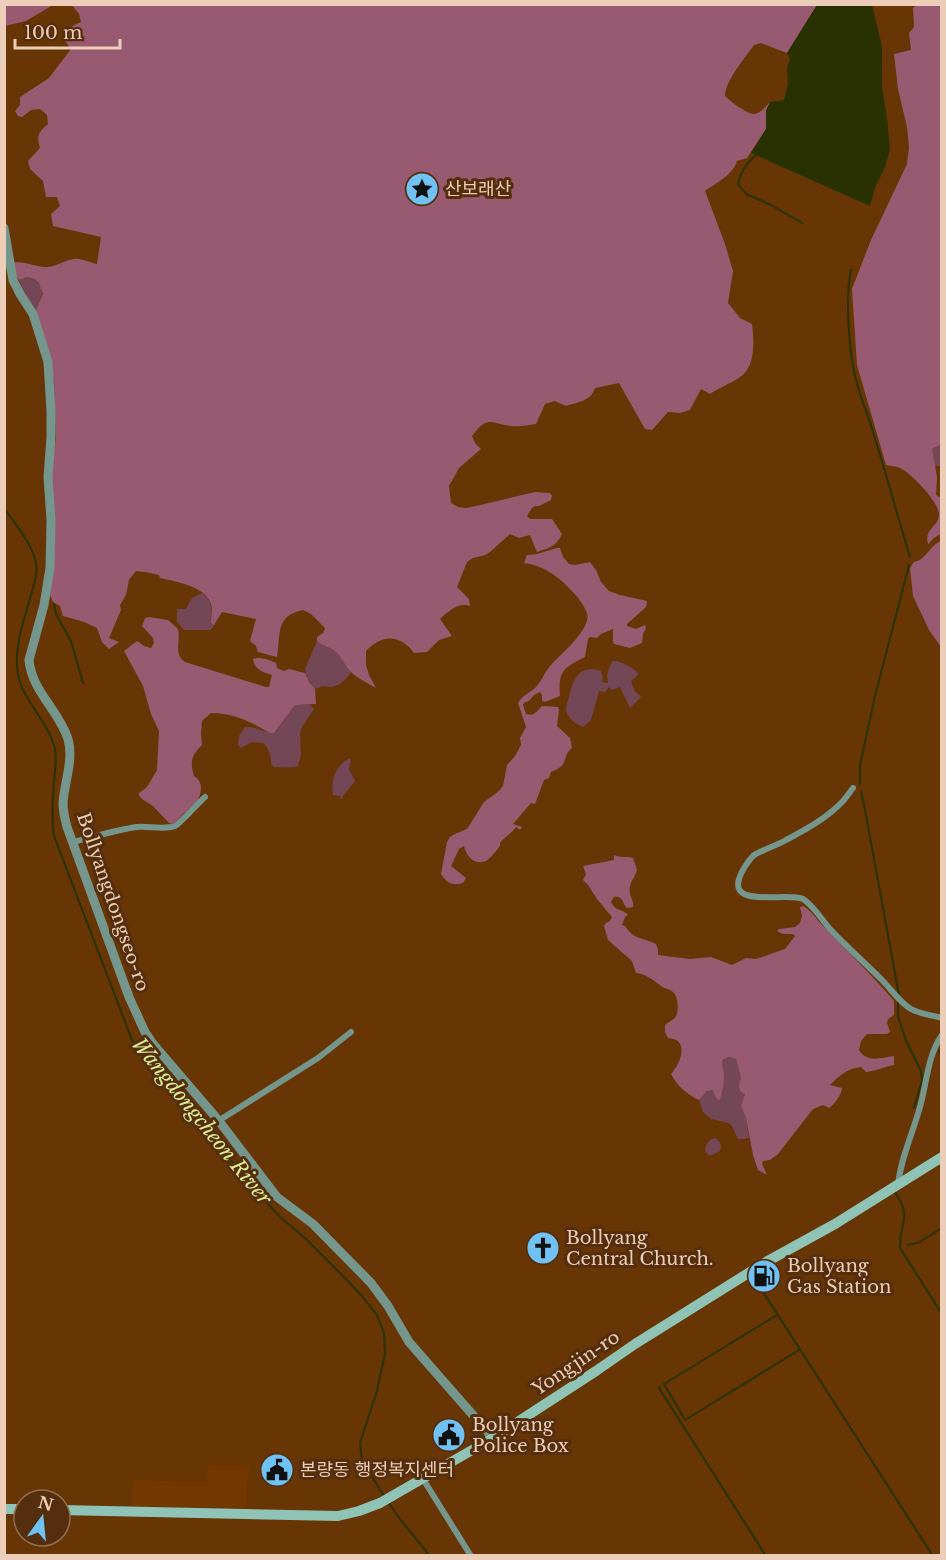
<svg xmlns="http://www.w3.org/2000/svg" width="946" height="1560" font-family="'Libre Baskerville','Noto Sans KR',serif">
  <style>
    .built { fill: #713900 }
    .green { fill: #734756 }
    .forest { fill: #985a70 }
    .water { fill: #2a3100 }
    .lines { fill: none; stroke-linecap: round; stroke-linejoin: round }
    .stream { stroke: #2a3100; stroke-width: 2 }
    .minor { stroke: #75968d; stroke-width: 6 }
    .tertiary { stroke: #75968d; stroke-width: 9 }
    .secondary { stroke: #8fc3b6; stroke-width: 10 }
    .labels { text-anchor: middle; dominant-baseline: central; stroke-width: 6; stroke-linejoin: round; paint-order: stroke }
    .poi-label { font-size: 18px; fill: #ecceb8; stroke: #552f0d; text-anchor: start }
    .street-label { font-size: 18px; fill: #ecceb8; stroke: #552f0d }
    .water-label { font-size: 20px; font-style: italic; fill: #ddee94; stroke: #552f0d }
  </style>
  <rect width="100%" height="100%" fill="#673604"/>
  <path class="built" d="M 208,1465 L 250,1466 L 248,1472 L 246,1504 L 244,1508 L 131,1506 L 134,1480 L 207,1482 Z"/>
  <g class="green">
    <path d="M 27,277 C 46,282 44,295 36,310 L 24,293 L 19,280 Z"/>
    <path d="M 940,445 L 941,447 L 941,466 L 934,466 L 932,449 Z"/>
    <path d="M 203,593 C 213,603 212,609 211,622 L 214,625 L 211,630 L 184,630 L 177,622 L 177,609 L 186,609 C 191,599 191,597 203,593 Z"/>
    <path d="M 317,641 C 321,645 326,645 331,648 C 340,653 345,664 351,672 C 345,682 335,690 323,686 L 315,689 C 310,683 306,677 305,669 Z"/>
    <path d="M 612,661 C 622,661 632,667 639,674 L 631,681 L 634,690 L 641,697 L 630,708 L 620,687 L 611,690 L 609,687 L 605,692 L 599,691 L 591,720 L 583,727 C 576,724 567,718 566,710 C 566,706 568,700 569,696 C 574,678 579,664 601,671 L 603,677 L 602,682 L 608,683 L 607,674 Z"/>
    <path d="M 295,705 L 310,705 L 314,709 L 302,727 L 300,733 L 301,755 L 298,766 C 294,768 280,767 274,767 L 271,764 C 272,757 268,747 263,743 L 252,742 L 241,748 L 238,745 L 239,736 L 245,727 C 256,726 265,733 274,733 Z"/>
    <path d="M 351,758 L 349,769 L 355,781 L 340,800 L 341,796 L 333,795 C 331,779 335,765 351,758 Z"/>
    <path d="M 729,1057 L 736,1059 L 741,1078 L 739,1084 L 745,1094 L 741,1106 L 746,1118 L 749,1138 L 744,1139 L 738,1139 L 732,1126 L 729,1123 L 711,1119 L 703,1112 L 699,1100 L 707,1091 L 713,1090 L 722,1095 L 724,1077 L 721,1064 L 723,1058 Z"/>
    <path d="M 716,1138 C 720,1142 722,1145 720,1151 L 710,1156 L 705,1151 L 706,1145 L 711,1139 Z"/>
  </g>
  <g class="forest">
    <path d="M 4,5 L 5,4 L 53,5 L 26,21 L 5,26 Z"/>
    <path d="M 72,5 L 817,5 L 787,53 L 761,43 L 754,45 C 745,58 725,81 725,96 C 730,101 747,114 754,114 C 760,114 766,106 770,102 L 766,111 L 766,129 L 747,158 L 737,161 C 733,175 716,183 705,191 L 725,244 L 733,271 L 728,303 L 740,318 L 752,324 C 754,340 756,367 740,377 C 730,384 720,387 710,394 L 701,389 L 690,410 L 680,413 L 668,412 L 652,430 L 645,429 L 619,383 L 595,388 C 591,401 578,402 566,406 L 555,401 L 545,404 L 536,424 C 528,425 519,427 511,426 C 489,423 488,415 472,436 L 475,443 L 481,449 L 459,468 L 449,486 L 451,503 L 458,507 L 467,508 L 535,492 L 550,493 L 552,496 L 551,500 L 539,506 L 535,506 L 532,508 L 527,516 L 530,519 L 552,519 L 562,534 C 557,546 549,548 537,552 L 530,535 L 519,538 L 510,534 L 490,552 L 485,555 L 473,558 L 467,562 L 457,587 L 469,599 L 470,606 C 458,602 449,611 440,619 L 452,636 L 439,640 L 427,652 L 414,653 C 400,634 382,634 366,651 L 366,665 L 369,675 L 376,688 C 368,683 358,679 351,672 C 346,667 343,659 337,653 C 331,646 323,647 317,641 L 317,637 L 323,633 L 325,628 L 311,614 L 303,610 C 275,616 281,633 277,657 L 258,652 L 256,646 L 250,641 L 256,619 L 222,612 L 214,625 L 211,623 C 211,618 212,612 212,608 C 209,586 176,582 160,578 L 159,575 L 145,572 L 136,571 L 129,580 L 126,595 L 120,605 L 121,610 L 109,638 L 119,642 L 109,649 L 102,642 L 97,628 L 84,622 L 63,616 L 60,606 L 53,602 L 50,595 L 52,464 L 56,438 L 54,382 L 51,363 L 36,310 L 43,294 L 41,289 L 39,283 L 34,279 L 27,277 L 19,280 L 15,275 L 12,263 C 24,260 34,267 46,267 C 56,267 64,260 74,259 C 82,258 90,263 97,264 L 101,237 L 53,226 L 51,214 L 60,206 L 57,197 L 46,197 L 43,181 L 30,169 L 28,161 L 40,148 C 36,135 39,132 48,124 L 47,115 L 40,109 L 31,110 L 22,117 L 18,116 L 15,111 L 20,105 L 20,97 L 49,78 L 71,49 L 63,38 C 68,29 72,25 81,22 L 79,14 Z"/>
    <path d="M 917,5 L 942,5 L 942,447 L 940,445 L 932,449 L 937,477 L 936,495 L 941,498 L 942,533 L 934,538 L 928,544 C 924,528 938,528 939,515 C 940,503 911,473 900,468 C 896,466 890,466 886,465 L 857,365 L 852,289 L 871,240 L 907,164 L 909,147 L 907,127 L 898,89 L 894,54 L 911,50 L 909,33 L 914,27 L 913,8 Z"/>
    <path d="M 941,541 L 942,541 L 941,647 L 929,630 L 913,596 L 910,568 L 914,562 C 926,560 930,545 941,541 Z"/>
    <path d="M 557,548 L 560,548 L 563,557 L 569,564 L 575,565 L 590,562 L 596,570 L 601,582 L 609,591 L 620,595 L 647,601 L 646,607 L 627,624 L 627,626 L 636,629 L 645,625 L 646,628 L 643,634 L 642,643 L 630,648 L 614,644 L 613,642 L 613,629 L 601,634 L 597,638 L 590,637 L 588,639 L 585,657 C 564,668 558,670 560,696 L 545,702 L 542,701 L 542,695 L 540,692 L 534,695 L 530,700 L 524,703 L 523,705 L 526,714 C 534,717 537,711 542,706 L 558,707 L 559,710 L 557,726 L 570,738 L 572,748 C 560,758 571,764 551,772 L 549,778 L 544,780 L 535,804 L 531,803 L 513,824 L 522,827 L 520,830 L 516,827 C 512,833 505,837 500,843 L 500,846 C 496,851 491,858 486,861 C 475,866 466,856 464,846 L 459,849 L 451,866 L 466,878 L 463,883 C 452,886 447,883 441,874 L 447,842 L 450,837 L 455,834 L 467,829 L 484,802 L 499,791 L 503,786 L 507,765 L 515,756 L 521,745 L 520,738 L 526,727 L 518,703 C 523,695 528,694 535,688 C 542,682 544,672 551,665 C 560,655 592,629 587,613 C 584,605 577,596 571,590 C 559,577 543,565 524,563 L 527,555 L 537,554 Z"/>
    <path d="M 149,617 L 168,620 L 178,629 C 181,641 173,653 185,662 L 266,687 L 269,687 L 272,675 C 262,672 255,670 253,659 C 260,656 270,660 276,663 L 277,668 L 284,671 L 289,669 L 305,673 L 309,682 L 315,689 L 316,704 L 295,705 L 274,733 L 270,733 C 251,722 234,713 211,713 L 202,721 L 201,734 L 202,745 C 191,756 190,761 194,776 C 203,781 202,791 198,800 L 173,824 L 169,823 L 153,806 L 142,799 L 138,794 L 147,787 L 157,770 L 159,731 L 151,714 L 143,686 L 124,651 L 137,641 L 144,646 L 151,648 L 154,643 L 153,638 L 142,626 L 145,618 Z"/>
    <path d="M 614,855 C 621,858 627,856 633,858 L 637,870 C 635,878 628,883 630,893 C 631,899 634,901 633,907 L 627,908 C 622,903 623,895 614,897 L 611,902 C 617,913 622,908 628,915 L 625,917 L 622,925 L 625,926 C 634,940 642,937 656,944 L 658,949 L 658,955 L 690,959 L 711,957 L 732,965 L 746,958 L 756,959 L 785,949 L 795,936 L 793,934 L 783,934 L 777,931 L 779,929 L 795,927 L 800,923 L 802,916 L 800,907 L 803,906 C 811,910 817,920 823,926 C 847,951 872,975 894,1001 L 894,1015 L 888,1019 L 887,1023 L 890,1032 L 887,1034 L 867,1034 L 861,1041 L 859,1050 C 867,1063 880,1058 894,1056 L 894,1065 C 884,1067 876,1071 866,1072 L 861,1067 C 848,1068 839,1076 830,1085 L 842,1088 C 842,1094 834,1105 829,1108 L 823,1105 L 813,1109 L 778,1154 L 770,1160 L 763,1161 L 762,1164 L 767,1175 L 758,1170 L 753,1155 L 746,1118 L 741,1106 L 745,1094 L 740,1091 L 739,1084 L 741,1078 L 736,1059 L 729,1057 L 723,1059 C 721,1065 723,1068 724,1074 C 724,1083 723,1093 719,1101 L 715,1096 L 713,1090 L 707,1091 L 699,1100 C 688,1095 677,1086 671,1074 C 681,1063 690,1039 668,1038 L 665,1032 L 665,1025 C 668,1022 674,1020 676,1016 C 679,1011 678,997 674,993 C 671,989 665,989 661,986 C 653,980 646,974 636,973 L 632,961 L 608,940 L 604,926 L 606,923 L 610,921 L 612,917 L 597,899 L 588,885 L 583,880 L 586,874 L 583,866 L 614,860 Z"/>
  </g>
  <path class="water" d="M 817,5 L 872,5 L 882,46 L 882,86 L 887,118 L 890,149 L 885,167 L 875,188 L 870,206 L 751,153 L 766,129 L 766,111 L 770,102 L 784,100 L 788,84 L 787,68 L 790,59 L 787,53 Z"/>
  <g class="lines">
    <g class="stream">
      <path d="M 757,154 C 747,163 741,170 738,184 L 746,194 L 771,205 L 802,223"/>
      <path d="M 851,270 C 845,297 849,350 855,376 C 860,397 869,417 875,438 C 887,477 898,518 910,557"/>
      <path d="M 4,508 C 15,524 30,541 35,559 C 39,572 34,583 31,595 C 25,618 15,643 17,667 C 19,699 48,719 55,749 C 57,760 55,770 54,781 C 53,799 51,817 54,836 L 132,1040 L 257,1192 L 279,1216 L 306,1239 L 342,1275 L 362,1296 L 377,1315 L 384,1333 L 385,1353 L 377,1391 L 360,1443 L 362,1460 L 384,1496"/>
      <path d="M 54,604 L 56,614 L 71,641 L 83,683"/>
      <path d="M 860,785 L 860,765 L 875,696 L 909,565"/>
      <path d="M 861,791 L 865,810 L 899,995"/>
      <path d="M 898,1003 L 898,1016 L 906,1041 L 921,1071 L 922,1080 L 914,1108"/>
      <path d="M 939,1051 L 942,1056"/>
      <path d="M 895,1192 C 913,1219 899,1222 900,1248 L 942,1314"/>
      <path d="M 908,1245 L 918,1243 L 942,1228"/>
      <path d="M 754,1278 L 933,1556"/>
      <path d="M 777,1315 L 664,1384 L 685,1420 L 799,1350"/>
      <path d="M 660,1387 L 659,1388 L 766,1556"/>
      <path d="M 389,1503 L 400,1519 L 430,1556"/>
    </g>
    <g class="minor">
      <path d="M 853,788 C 849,793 846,798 842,802 C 827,818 805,830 786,840 C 776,846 761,850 753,856 C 748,861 741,872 739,879 C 730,908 789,892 803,899 C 814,906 822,920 830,929 C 847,947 865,963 882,980 C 892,990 899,1002 911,1009 C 920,1014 931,1015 942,1018"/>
      <path d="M 73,842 C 94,837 115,830 137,827 C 148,826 166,830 175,826 C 182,822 198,803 205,797"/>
      <path d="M 215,1123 L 318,1058 L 351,1032"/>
      <path d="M 898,1185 C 901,1156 914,1131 921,1103 C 927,1080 928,1055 942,1035"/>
      <path d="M 423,1479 L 471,1556"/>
    </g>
    <path class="tertiary" d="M 4,228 L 13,280 L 20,294 L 33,314 L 48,362 L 51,411 L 51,437 L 48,477 L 51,520 L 50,568 L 44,605 L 29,660 C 32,692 59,710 68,739 C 74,761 64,782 63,804 C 63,812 65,819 67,827 L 129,997 L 145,1032 L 153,1044 L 219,1121 L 270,1188 L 277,1197 L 313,1224 L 371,1283 L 388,1306 L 409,1342 L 493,1438"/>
    <g class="secondary">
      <path d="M 4,1509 L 24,1509"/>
      <path d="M 60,1510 L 338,1516 L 359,1511 L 380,1503 L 493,1438 L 596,1371 L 635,1344 L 766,1262 L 835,1224 L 942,1157"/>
    </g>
  </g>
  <defs>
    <g id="sight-disc" transform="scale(1.725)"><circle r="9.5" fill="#70c1f4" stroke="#552f0d"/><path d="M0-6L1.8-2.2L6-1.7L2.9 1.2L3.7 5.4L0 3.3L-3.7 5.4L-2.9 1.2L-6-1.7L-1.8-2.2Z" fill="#111"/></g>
    <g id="church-disc" transform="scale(1.725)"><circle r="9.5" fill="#70c1f4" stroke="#552f0d"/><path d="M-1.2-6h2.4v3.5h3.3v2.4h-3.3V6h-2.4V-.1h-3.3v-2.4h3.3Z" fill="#111"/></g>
    <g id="fuel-disc" transform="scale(1.725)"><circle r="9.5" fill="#70c1f4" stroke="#552f0d"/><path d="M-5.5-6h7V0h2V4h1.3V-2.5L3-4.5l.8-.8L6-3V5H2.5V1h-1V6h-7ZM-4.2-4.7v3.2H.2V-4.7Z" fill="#111"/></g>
    <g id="civic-disc" transform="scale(1.725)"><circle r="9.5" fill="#70c1f4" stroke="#552f0d"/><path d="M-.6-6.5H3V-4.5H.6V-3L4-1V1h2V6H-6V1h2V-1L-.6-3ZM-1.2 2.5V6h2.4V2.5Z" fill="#111"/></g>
  </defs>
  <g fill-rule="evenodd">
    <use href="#sight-disc" x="422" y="189"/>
    <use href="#church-disc" x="543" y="1248"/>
    <use href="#fuel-disc" x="764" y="1276"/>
    <use href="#civic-disc" x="449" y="1435"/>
    <use href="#civic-disc" x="277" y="1470"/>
  </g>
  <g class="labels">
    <g class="poi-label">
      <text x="445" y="189">산보래산</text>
      <text x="566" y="1238">Bollyang<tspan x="566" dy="21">Central Church.</tspan></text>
      <text x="787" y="1266">Bollyang<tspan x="787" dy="21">Gas Station</tspan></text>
      <text x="472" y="1425">Bollyang<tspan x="472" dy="21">Police Box</tspan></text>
      <text x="300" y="1470">본량동 행정복지센터</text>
    </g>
    <g class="street-label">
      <text transform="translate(113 902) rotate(71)">Bollyangdongseo-ro</text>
      <text transform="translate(576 1363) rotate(-34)">Yongjin-ro</text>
    </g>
    <g class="water-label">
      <text transform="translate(202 1121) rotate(51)">Wangdongcheon River</text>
    </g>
  </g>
  <rect width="946" height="1560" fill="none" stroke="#ecceb8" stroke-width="12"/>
  <g transform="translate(42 1518) rotate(15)"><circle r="28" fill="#552f0d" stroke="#916f51" stroke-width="1.5"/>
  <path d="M0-4.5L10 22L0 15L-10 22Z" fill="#70c1f4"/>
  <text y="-9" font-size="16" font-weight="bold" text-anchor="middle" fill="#ecceb8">N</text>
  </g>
  <path d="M15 39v9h105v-9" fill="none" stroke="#ecceb8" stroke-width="3"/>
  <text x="24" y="39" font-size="18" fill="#ecceb8" stroke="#552f0d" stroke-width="4.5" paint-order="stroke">100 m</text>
</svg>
